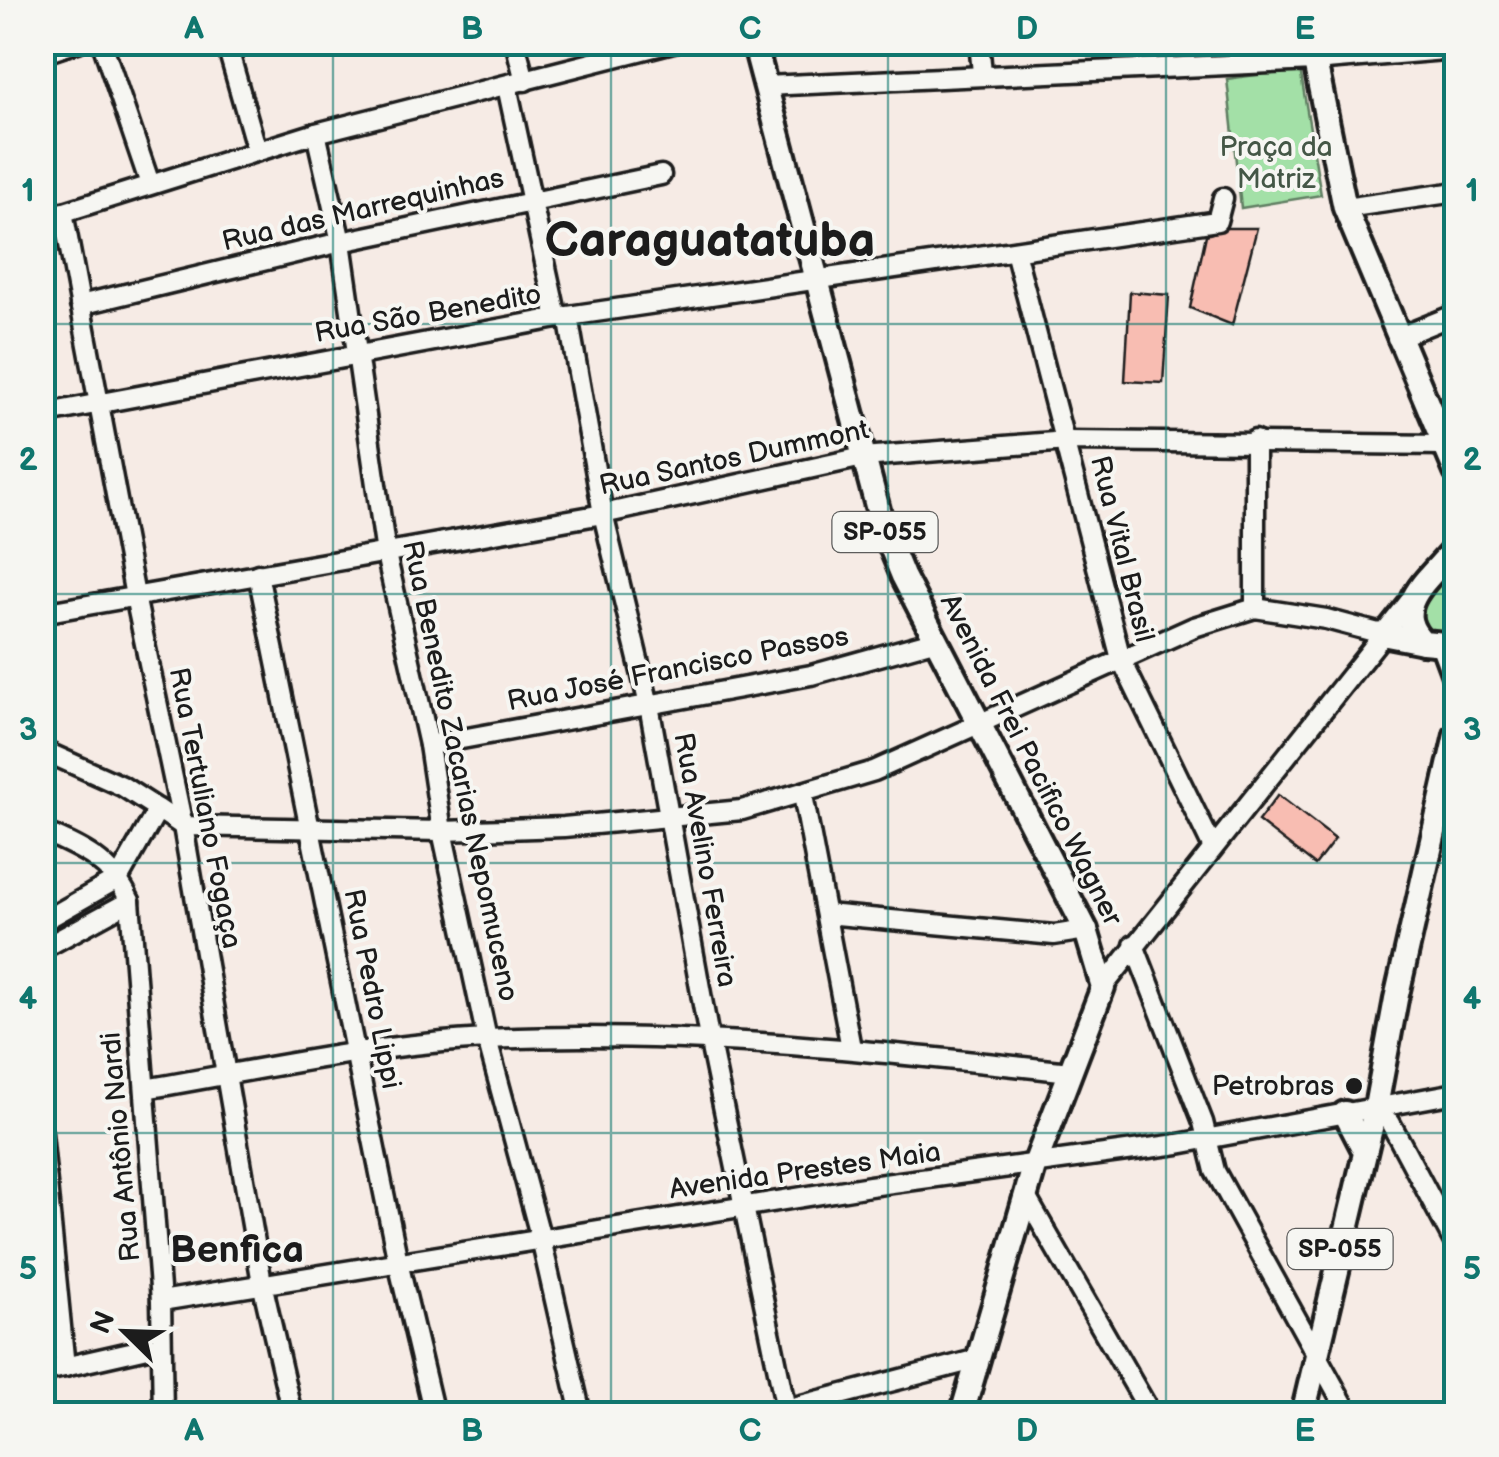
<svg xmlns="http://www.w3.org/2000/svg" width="1499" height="1457" font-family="'Balsamiq Sans',sans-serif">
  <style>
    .green { fill: #a3e0a7; stroke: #607e62; stroke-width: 2.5 }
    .building { fill: #f8bdb2; stroke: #1c1c1c; stroke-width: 2.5 }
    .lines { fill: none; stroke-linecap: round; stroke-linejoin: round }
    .minor-casing { stroke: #1c1c1c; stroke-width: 25 }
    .major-casing { stroke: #1c1c1c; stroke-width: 30 }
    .minor { stroke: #f6f6f2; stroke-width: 18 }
    .major { stroke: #f6f6f2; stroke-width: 22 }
    .grid { fill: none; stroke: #0f766e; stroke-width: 2.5; stroke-opacity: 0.55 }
    .poi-dot { fill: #1c1c1c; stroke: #f6f6f2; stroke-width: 4 }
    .labels { text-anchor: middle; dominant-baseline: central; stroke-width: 8; stroke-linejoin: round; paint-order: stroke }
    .shield { fill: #f6f6f2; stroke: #5d5d5c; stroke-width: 2.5 }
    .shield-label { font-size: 25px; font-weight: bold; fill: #1c1c1c }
    .park-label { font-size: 28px; fill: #445746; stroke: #f6f6f2 }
    .street-label { font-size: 28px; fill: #1c1c1c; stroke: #f6f6f2 }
    .poi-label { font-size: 28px; fill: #1c1c1c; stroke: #f6f6f2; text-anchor: end }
    .district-label { font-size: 38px; font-weight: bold; fill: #1c1c1c; stroke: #f6f6f2 }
    .town-label { font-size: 48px; font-weight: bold; fill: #1c1c1c; stroke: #f6f6f2 }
    .neatline { fill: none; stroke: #0f766e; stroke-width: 4 }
    .grid-label { font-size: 32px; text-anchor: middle; font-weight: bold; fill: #0f766e }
  </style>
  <rect width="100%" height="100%" fill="#f6ebe5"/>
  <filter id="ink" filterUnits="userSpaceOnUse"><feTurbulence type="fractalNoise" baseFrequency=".01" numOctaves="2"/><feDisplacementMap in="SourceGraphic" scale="20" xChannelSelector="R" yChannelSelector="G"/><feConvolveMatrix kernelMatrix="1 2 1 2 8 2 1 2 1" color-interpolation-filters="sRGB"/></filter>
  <g filter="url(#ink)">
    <g class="green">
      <path d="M 1300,69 L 1321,195 L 1241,208 L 1227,79 Z"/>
      <path d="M 1452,569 L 1456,571 L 1456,638 L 1420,627 L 1416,603 L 1437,577 Z"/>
    </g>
    <g class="building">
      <path d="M 1227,228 L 1257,228 L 1232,325 L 1190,308 L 1206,235 Z"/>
      <path d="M 1130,292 L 1169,295 L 1163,383 L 1125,381 Z"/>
      <path d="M 1278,795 L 1335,839 L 1315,865 L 1258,821 Z"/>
    </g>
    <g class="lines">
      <g class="minor-casing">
        <g id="minor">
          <path d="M 226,42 L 257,151"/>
          <path d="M 515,42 L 525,81"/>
          <path d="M 979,42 L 982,73"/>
          <path d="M 104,49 L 150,184"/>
          <path d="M 42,54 L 78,42"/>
          <path d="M 507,86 L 557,318"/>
          <path d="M 765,86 L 1314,61 L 1456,49"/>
          <path d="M 316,133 L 341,242 L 386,554 L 429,745 L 442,831 L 487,1039 L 541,1239 L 581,1414"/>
          <path d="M 1345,208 L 1456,192"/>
          <path d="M 63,212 L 135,596 L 183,826 L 262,1283 L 292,1414"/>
          <path d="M 42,219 L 316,133 L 674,42"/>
          <path d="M 1015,251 L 1121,659 L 1212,846"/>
          <path d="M 80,305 L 341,242 L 661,175"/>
          <path d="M 568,316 L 603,514 L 649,705 L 709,1038 L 787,1414"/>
          <path d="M 1397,338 L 1456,314"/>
          <path d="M 42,414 L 568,316 L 1217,221 L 1223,198"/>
          <path d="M 258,574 L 398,1262 L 434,1414"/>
          <path d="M 1255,608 L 1255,440"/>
          <path d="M 42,613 L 603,514 L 863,457 L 1067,441 L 1445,445"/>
          <path d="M 429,745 L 811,675 L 937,640"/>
          <path d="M 42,750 L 122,786 L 158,809"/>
          <path d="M 803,795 L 851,1048"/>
          <path d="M 42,831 C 81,848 112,861 130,901 L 161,1301 L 163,1414"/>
          <path d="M 119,878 L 158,809 L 183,826 L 442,831 L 564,827 L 742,810 L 874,771 L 1194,627 L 1255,608 L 1326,619 L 1382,634"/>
          <path d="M 826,914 L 1054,935 L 1086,930"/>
          <path d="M 42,922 L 119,878"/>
          <path d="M 1134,945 L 1203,1122 L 1215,1171 L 1349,1414"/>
          <path d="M 42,949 L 130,901"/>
          <path d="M 1103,987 L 1409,602"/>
          <path d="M 145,1089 C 258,1070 374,1044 489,1039 C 684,1030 877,1051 1070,1072"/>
          <path d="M 1390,1122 L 1456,1246"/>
          <path d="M 42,1133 L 65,1367"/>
          <path d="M 1025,1195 L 1151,1414"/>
          <path d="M 161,1301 L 870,1186 L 1178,1144 L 1456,1093"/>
          <path d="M 42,1372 L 161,1345"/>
          <path d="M 786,1409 L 978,1359"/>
        </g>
      </g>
      <g class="major-casing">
        <g id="major">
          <path d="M 754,42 L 882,525 L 903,576 L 1086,930 L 1103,987 L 1034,1167 L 962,1414"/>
          <path d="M 1311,42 L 1345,208 L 1456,472"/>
          <path d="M 1456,546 C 1435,575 1386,605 1423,642 L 1456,645"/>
          <path d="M 1382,634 L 1423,642"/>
          <path d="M 1443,646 L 1456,681"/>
          <path d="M 1345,1113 L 1364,1150"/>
          <path d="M 1303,1414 L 1376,1107 L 1396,999 L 1456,735"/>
        </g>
      </g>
      <use href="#minor" class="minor"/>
      <use href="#major" class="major"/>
    </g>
  </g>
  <path class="grid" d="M 333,42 L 333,1414M 611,42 L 611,1414M 888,42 L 888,1414M 1166,42 L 1166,1414M 42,324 L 1456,324M 42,594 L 1456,594M 42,863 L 1456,863M 42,1133 L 1456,1133"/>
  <circle class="poi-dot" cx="1354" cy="1086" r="10"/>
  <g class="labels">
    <g class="shield">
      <rect x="832.5" y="512" width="105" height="40" rx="8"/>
      <rect x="1287.5" y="1229" width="105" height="40" rx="8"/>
    </g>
    <g class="shield-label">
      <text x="885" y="532">SP-055</text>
      <text x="1340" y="1249">SP-055</text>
    </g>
    <g class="park-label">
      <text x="1276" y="147">Praça da<tspan x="1276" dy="32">Matriz</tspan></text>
    </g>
    <g class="street-label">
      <text transform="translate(363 210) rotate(-13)">Rua das Marrequinhas</text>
      <text transform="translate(428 314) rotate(-10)">Rua São Benedito</text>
      <text transform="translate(734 458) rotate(-12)">Rua Santos Dummont</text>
      <text transform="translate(1122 549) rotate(76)">Rua Vital Brasil</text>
      <text transform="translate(678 669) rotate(-11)">Rua José Francisco Passos</text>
      <text transform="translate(1031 760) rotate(63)">Avenida Frei Pacifico Wagner</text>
      <text transform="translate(460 771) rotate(78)">Rua Benedito Zacarias Nepomuceno</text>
      <text transform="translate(205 808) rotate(79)">Rua Tertuliano Fogaça</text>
      <text transform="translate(705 860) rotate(80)">Rua Avelino Ferreira</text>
      <text transform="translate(372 989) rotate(79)">Rua Pedro Lippi</text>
      <text transform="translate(121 1147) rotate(-95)">Rua Antônio Nardi</text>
      <text transform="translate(805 1171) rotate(-8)">Avenida Prestes Maia</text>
    </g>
    <g class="poi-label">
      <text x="1334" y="1086">Petrobras</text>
    </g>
    <g class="district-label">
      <text x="237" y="1250">Benfica</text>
    </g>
    <g class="town-label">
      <text x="710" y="241">Caraguatatuba</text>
    </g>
  </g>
  <rect width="1499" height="1457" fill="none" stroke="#f6f6f2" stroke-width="110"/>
  <g transform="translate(125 1332) rotate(293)" stroke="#f6f6f2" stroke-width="8" paint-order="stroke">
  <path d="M0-8L18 38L0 25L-18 38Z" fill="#1c1c1c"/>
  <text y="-15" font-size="28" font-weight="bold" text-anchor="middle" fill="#1c1c1c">N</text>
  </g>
  <rect x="55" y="55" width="1389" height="1347" class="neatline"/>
  <g class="grid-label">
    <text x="194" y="39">A</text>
    <text x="472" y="39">B</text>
    <text x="750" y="39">C</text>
    <text x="1027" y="39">D</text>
    <text x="1305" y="39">E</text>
    <text x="28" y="201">1</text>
    <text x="1472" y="201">1</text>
    <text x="28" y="470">2</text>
    <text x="1472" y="470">2</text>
    <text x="28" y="740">3</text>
    <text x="1472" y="740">3</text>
    <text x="28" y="1009">4</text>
    <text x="1472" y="1009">4</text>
    <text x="28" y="1279">5</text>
    <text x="1472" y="1279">5</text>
    <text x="194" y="1441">A</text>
    <text x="472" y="1441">B</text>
    <text x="750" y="1441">C</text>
    <text x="1027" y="1441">D</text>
    <text x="1305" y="1441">E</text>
  </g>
</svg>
